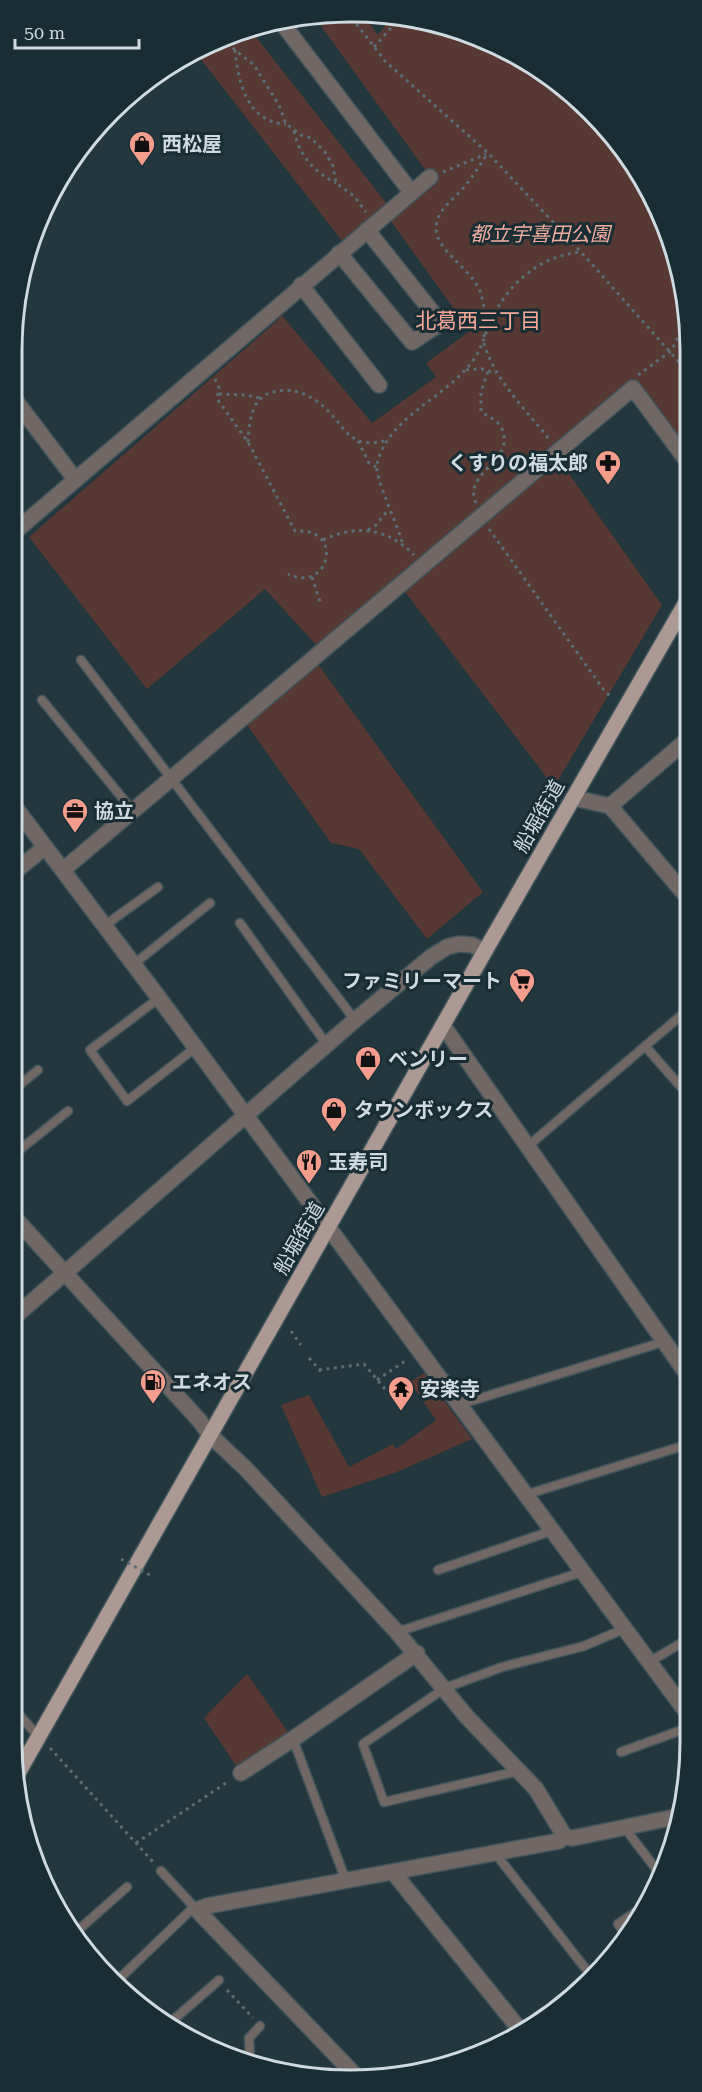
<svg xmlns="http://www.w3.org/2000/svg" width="702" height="2092" font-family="'Roboto Serif','Noto Sans JP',serif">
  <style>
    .green { fill: #583832 }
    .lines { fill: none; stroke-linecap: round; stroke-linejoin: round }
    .service-casing { stroke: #41555b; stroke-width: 11 }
    .minor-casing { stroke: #41555b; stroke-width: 18 }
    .tertiary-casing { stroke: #41555b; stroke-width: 18 }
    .primary-casing { stroke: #41555b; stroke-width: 18 }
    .path { stroke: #5c6e74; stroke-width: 3; stroke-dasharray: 3 4.5; stroke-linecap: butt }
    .service { stroke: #716765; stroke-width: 8 }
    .minor { stroke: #716765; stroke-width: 15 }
    .tertiary { stroke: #716765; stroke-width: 15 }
    .primary { stroke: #ad9994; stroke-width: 15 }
    .path-bridge { stroke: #5c6e74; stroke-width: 3; stroke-dasharray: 3 4.5; stroke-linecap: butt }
    .labels { text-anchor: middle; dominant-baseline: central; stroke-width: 6; stroke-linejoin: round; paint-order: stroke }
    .poi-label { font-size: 20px; font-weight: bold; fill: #cfdbe0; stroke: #182d34; text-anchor: start }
    .park-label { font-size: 20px; font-style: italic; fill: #f4ad9f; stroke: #182d34 }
    .street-label { font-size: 20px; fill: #cfdbe0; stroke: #182d34 }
    .neighbourhood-label { font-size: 21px; fill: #fba999; stroke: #182d34 }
    .rim { fill: none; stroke: #cfdbe0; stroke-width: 3 }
  </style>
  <rect width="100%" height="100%" fill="#22373e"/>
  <g class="green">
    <path d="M 313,15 L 367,19 L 378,35 L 390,20 L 438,23 L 521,58 L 606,127 L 655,201 L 687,306 L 687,454 L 633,383 L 552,450 L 662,605 L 554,787 L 396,580 L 317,646 L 265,589 L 147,689 L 29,537 L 278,320 L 280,313 L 372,423 L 436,377 L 426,363 L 470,331 L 382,209 L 342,241 L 196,53 L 253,33 L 387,204 L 434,182 Z"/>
    <path d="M 318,664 L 483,892 L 427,939 L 359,849 L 331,843 L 247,725 Z"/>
    <path d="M 424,1373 L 472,1439 L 397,1472 L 322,1497 L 281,1405 L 309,1395 L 349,1467 L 393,1444 L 396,1449 L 436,1420 L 410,1382 Z"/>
    <path d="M 247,1674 L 293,1739 L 241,1773 L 204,1718 Z"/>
  </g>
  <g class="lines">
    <g class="service-casing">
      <g id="service">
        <path d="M 81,660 L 355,1020"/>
        <path d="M 42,700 L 133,811"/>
        <path d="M 240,923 L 327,1045"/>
        <path d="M 104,926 L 158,887"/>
        <path d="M 134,964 L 210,903"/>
        <path d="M 159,998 L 90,1050 L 127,1101 L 195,1048"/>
        <path d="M 645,1046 L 689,1096"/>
        <path d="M 12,1091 L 38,1070"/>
        <path d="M 528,1146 L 684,1013"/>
        <path d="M 12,1156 L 68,1111"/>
        <path d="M 458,1405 L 663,1342"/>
        <path d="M 525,1495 L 689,1444"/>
        <path d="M 438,1570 L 551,1531"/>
        <path d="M 397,1632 L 582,1572"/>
        <path d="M 649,1662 L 690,1638"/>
        <path d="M 12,1707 L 39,1737"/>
        <path d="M 293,1739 L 346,1881"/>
        <path d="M 621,1752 L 690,1727"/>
        <path d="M 520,1772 L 510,1773 L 384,1802 L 363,1744 L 445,1688 L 502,1667 L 584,1646 L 624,1629"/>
        <path d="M 624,1827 L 659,1873"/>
        <path d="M 495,1853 L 589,1973"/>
        <path d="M 161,1871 L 197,1910"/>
        <path d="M 76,1932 L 127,1887"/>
        <path d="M 627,1936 L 618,1924 L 643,1907"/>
        <path d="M 117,1981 L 194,1907"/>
        <path d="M 171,2022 L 219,1980"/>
        <path d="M 250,2060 L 249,2038 L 260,2026"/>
      </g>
    </g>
    <g class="minor-casing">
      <g id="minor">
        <path d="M 282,23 L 411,192"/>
        <path d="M 339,253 L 412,342 L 441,323 L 367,230"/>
        <path d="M 301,285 L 379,385"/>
        <path d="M 12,396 L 75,479"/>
        <path d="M 12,534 L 430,177"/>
        <path d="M 574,798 L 610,806 L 688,898"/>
        <path d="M 12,803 L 159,998 L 690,1717"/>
        <path d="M 610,806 L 688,739"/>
        <path d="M 63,870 L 633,388 L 687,461"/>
        <path d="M 12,874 L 45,847"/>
        <path d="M 444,1027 L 689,1377"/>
        <path d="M 12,1215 L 199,1420 L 210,1435 L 246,1469 L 397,1632 L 467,1717 L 536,1789 L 565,1837 L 559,1841 L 207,1906 L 197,1910 L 354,2074"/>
        <path d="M 241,1773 L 293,1739 L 417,1653"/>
        <path d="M 565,1837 L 573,1838 L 680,1816"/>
        <path d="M 393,1872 L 521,2031"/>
      </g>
    </g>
    <g class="tertiary-casing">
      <path id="tertiary" d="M 12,1319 L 355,1020 L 431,957 L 447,947 L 459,944 L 472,945 L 485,951"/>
    </g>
    <g class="primary-casing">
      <path id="primary" d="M 18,1773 L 485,951 L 688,599"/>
    </g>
    <g class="path">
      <path d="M 352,18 L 385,61 L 488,153 L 581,252 L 687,371"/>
      <path d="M 228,42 L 235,50 L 254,65 L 279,105 L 286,124 L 301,135 L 311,138 L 325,152 L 333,166 L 336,183 L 354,196 L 366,212"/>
      <path d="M 374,47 L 397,21"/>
      <path d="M 235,50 C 238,81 247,123 286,124"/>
      <path d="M 294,131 C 299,155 314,172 336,183"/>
      <path d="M 443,172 L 486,154"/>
      <path d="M 484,337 C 485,322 485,305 480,291 C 469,263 419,244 442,211 C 448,202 458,195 464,187 C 473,177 480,164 488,153"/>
      <path d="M 484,343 C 493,378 527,411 549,439"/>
      <path d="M 466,370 L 482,369 L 496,373"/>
      <path d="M 638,375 L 671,351 L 687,319"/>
      <path d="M 215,379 L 219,388 L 217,399 L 248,442 L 295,531 C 299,531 305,531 309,532 C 341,539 326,592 288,574"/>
      <path d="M 219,394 L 246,395 L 260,398"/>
      <path d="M 358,441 L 369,463 L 376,467"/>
      <path d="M 248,442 C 249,423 251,397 273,392 C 300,385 321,401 337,421 C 343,428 348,436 357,440 C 366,445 379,442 389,440"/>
      <path d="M 500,455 L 517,466"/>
      <path d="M 476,503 C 462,472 516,462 502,429 C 498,419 488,418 481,411 L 481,392 L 488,371"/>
      <path d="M 489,529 L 606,693 L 612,697"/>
      <path d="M 368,530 L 376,525 L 389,509"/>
      <path d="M 323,540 C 356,524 388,528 414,555"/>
      <path d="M 402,542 C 398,525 374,477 377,464 C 387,420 439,400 466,369 C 482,352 482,340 491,321 C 499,303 511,286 527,274 C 542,261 561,254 581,252"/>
      <path d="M 312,577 L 321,605"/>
      <path d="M 291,1331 L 301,1345"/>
      <path d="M 309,1358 L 324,1375"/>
      <path d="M 319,1370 L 364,1364 L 385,1389"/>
      <path d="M 377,1380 L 408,1359"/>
      <path d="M 50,1748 L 154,1863"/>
      <path d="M 136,1843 L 229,1781"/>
      <path d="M 227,1990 L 253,2018"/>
    </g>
    <use href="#service" class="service"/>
    <use href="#minor" class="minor"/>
    <use href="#tertiary" class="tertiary"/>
    <use href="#primary" class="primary"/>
    <path class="path-bridge" d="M 121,1559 L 150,1575"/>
  </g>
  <defs>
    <g id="shop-pin" transform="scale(1.35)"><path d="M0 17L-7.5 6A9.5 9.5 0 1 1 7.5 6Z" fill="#f49d8c" stroke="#182d34"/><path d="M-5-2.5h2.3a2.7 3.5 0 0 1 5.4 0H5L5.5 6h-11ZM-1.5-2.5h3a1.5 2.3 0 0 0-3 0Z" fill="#111"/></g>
    <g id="pharmacy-pin" transform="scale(1.35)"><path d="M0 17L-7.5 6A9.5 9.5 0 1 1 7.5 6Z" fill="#f49d8c" stroke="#182d34"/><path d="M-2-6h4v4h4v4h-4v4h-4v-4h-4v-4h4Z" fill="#111"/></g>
    <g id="office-pin" transform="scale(1.35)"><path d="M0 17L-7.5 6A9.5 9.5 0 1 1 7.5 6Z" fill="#f49d8c" stroke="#182d34"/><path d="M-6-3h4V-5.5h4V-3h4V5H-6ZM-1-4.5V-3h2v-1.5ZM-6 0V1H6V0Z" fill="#111"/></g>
    <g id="supermarket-pin" transform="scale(1.35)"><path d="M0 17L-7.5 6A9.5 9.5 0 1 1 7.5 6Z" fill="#f49d8c" stroke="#182d34"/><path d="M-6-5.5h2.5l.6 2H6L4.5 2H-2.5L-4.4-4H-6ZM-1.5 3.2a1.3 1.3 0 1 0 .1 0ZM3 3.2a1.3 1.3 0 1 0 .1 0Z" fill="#111"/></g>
    <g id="restaurant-pin" transform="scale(1.35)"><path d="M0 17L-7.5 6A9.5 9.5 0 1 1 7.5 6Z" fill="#f49d8c" stroke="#182d34"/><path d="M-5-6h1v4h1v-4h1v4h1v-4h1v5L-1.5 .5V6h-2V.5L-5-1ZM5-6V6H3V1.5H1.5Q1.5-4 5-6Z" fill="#111"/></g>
    <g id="fuel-pin" transform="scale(1.35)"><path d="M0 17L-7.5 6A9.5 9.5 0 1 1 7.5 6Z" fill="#f49d8c" stroke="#182d34"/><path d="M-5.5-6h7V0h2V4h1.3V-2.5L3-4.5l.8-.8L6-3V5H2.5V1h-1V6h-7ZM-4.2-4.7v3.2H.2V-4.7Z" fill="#111"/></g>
    <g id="temple-pin" transform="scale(1.35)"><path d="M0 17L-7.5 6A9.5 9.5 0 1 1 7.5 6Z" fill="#f49d8c" stroke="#182d34"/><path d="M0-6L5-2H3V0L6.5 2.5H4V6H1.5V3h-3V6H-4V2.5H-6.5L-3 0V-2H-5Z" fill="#111"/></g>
  </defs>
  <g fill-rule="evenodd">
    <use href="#shop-pin" x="142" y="144"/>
    <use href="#pharmacy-pin" x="608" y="463"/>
    <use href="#office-pin" x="75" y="811"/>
    <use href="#supermarket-pin" x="522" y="981"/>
    <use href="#shop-pin" x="368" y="1059"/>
    <use href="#shop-pin" x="334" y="1110"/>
    <use href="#restaurant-pin" x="309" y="1162"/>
    <use href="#fuel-pin" x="153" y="1382"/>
    <use href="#temple-pin" x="401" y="1389"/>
  </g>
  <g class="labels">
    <g class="poi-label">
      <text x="162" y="144">西松屋</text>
      <text x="588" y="463" text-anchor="end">くすりの福太郎</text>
      <text x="94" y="811">協立</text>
      <text x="502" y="981" text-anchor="end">ファミリーマート</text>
      <text x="388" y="1059">ベンリー</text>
      <text x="354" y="1110">タウンボックス</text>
      <text x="328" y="1162">玉寿司</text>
      <text x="172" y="1382">エネオス</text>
      <text x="420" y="1389">安楽寺</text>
    </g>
    <g class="park-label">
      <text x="540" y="234">都立宇喜田公園</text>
    </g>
    <g class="street-label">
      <text transform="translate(539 816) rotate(-60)">船堀街道</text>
      <text transform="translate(299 1238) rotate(-60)">船堀街道</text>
    </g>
    <g class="neighbourhood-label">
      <text x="478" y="321">北葛西三丁目</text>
    </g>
  </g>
  <path d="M0 0H702V2092H0ZM350 22H352A328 328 0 0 1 680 350V1742A328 328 0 0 1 352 2070H350A328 328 0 0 1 22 1742V350A328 328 0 0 1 350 22Z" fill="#182d34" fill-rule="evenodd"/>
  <path class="rim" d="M350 22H352A328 328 0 0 1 680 350V1742A328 328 0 0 1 352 2070H350A328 328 0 0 1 22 1742V350A328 328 0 0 1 350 22Z"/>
  <path d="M15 39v9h124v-9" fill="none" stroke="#cfdbe0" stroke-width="3"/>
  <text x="24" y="39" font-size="18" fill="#cfdbe0" stroke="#182d34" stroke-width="4.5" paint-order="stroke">50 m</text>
</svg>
